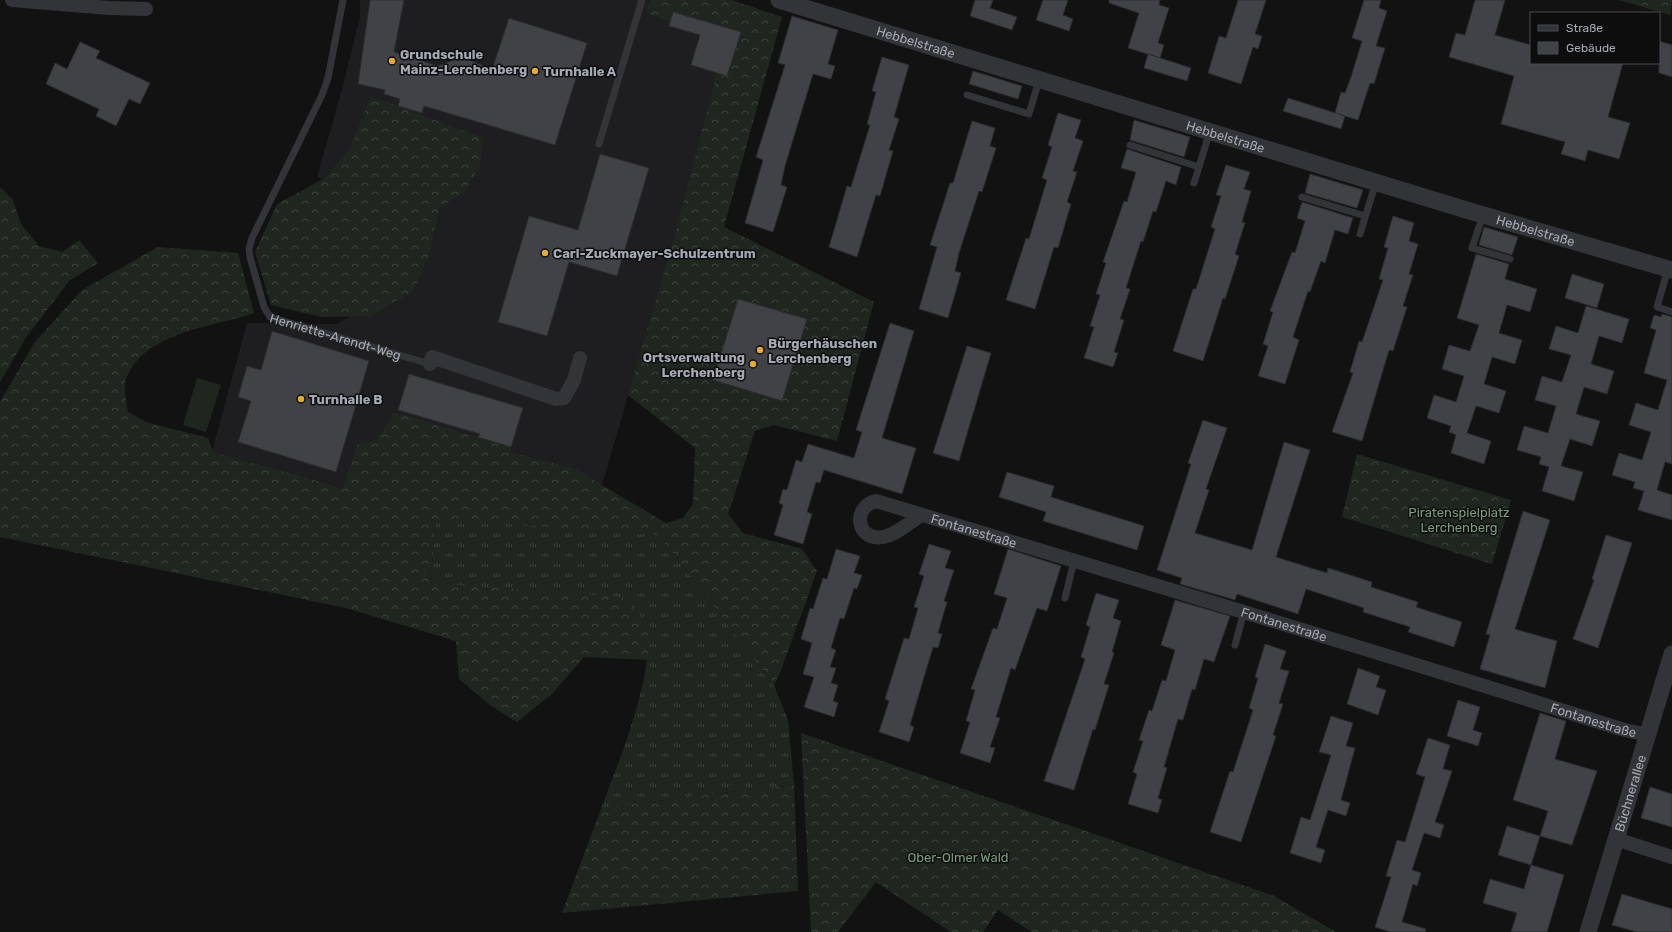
<svg xmlns="http://www.w3.org/2000/svg" width="1672" height="932" font-family="Rubik,sans-serif">
  <style>
    .built { fill: #1e1e20 }
    .grass { fill: url(#grass-tufts) }
    .forest { fill: url(#forest-crowns) }
    .pitch { fill: #1f261f }
    .building { fill: #414246; stroke: #2c2c2f }
    .lines { fill: none; stroke-linecap: round; stroke-linejoin: round }
    .service { stroke: #333438; stroke-width: 7 }
    .minor { stroke: #333438; stroke-width: 14 }
    .tertiary { stroke: #333438; stroke-width: 17 }
    .poi-dot { fill: #e3a93a; stroke: #0d0d0e; stroke-width: 1.5 }
    .labels { text-anchor: middle; dominant-baseline: central; stroke-width: 3; stroke-linejoin: round; paint-order: stroke }
    .street-label { font-size: 13px; fill: #a4a9b3; stroke: #0d0d0e }
    .poi-label { font-size: 13px; font-weight: bold; fill: #a4a9b3; stroke: #0d0d0e; text-anchor: start }
    .park-label { font-size: 13px; fill: #7d9d7e; stroke: #0d0d0e }
  </style>
  <defs>
    <pattern id="grass-tufts" width="24" height="20" patternUnits="userSpaceOnUse"><rect width="24" height="20" fill="#1f261f"/><path d="M3 7l-1-3M5 7V3M7 7l1-3M15 17l-1-3M17 17v-4M19 17l1-3" fill="none" stroke="#3d433d"/></pattern>
    <pattern id="forest-crowns" width="20" height="18" patternUnits="userSpaceOnUse"><rect width="20" height="18" fill="#1f261f"/><path d="M2 6a3 3 0 1 1 6 0M12 15a3 3 0 1 1 6 0" fill="none" stroke="#3d433d"/></pattern>
  </defs>
  <rect width="100%" height="100%" fill="#121213"/>
  <path class="built" d="M 360,0 L 667,0 L 741,32 L 677,227 L 594,513 L 344,488 L 212,452 L 247,323 L 337,324 L 413,279 L 433,208 L 317,177 L 341,93 L 360,17 Z"/>
  <path class="grass" d="M 435,518 L 659,535 L 774,685 L 788,720 L 794,784 L 616,806 L 599,814 C 621,755 647,695 650,632 L 431,583 Z"/>
  <g class="forest">
    <path d="M 650,0 L 732,0 L 782,17 L 724,227 L 874,302 L 837,441 L 774,425 L 755,431 L 728,514 L 743,533 L 802,549 L 817,571 L 780,673 L 774,685 L 659,535 L 435,519 L 431,583 L 622,597 L 635,606 L 650,632 L 649,660 L 584,657 L 552,694 L 517,722 L 490,705 L 459,679 L 456,641 L 346,608 L 0,537 L 0,402 L 34,343 L 82,290 L 158,247 L 238,253 L 254,313 C 211,328 145,331 126,379 C 123,385 127,405 128,412 L 146,422 L 208,438 L 213,452 L 343,488 L 358,443 L 377,441 L 394,412 L 511,447 L 510,452 L 575,469 L 666,523 L 683,518 L 693,504 L 695,448 L 628,395 L 677,227 L 725,42 L 646,13 Z"/>
    <path d="M 1619,0 L 1672,0 L 1670,15 Z"/>
    <path d="M 371,96 L 483,138 L 480,166 L 464,192 L 439,208 L 429,255 L 414,290 L 371,316 L 321,317 L 271,305 L 255,252 L 277,204 L 325,178 L 350,149 Z"/>
    <path d="M 0,187 L 13,200 L 21,224 L 39,246 L 62,252 L 79,240 L 98,263 L 70,280 L 27,336 L 0,382 Z"/>
    <path d="M 1357,454 L 1511,500 L 1492,564 L 1342,517 Z"/>
    <path d="M 801,733 L 1274,896 L 1336,932 L 1032,932 L 998,910 L 983,932 L 951,932 L 876,882 L 838,932 L 811,932 Z"/>
    <path d="M 794,784 L 798,891 L 562,913 L 599,814 L 616,806 Z"/>
  </g>
  <path class="pitch" d="M 197,378 L 221,385 L 206,432 L 183,425 Z"/>
  <g class="building">
    <path d="M 370,0 L 404,0 L 394,52 L 438,66 L 456,59 L 470,60 L 492,70 L 509,18 L 587,43 L 555,145 L 424,106 L 422,113 L 398,106 L 400,99 L 384,94 L 385,90 L 358,84 Z"/>
    <path d="M 975,0 L 993,0 L 990,8 L 1017,17 L 1012,30 L 970,16 Z"/>
    <path d="M 1043,0 L 1068,0 L 1063,15 L 1073,19 L 1069,31 L 1036,20 Z"/>
    <path d="M 1109,0 L 1160,0 L 1159,5 L 1169,8 L 1158,43 L 1164,45 L 1160,58 L 1128,48 L 1139,13 L 1109,3 Z"/>
    <path d="M 1238,0 L 1266,0 L 1255,34 L 1262,36 L 1258,49 L 1253,47 L 1241,84 L 1208,73 L 1219,36 L 1226,38 Z"/>
    <path d="M 1364,0 L 1381,0 L 1379,8 L 1387,11 L 1376,46 L 1385,48 L 1374,84 L 1370,83 L 1358,120 L 1335,113 L 1341,92 L 1345,93 L 1351,77 L 1362,41 L 1352,38 Z"/>
    <path d="M 1475,0 L 1505,0 L 1495,35 L 1531,45 L 1531,63 L 1623,63 L 1608,117 L 1630,123 L 1619,159 L 1588,150 L 1585,161 L 1561,154 L 1565,142 L 1501,124 L 1514,76 L 1449,57 L 1456,33 L 1465,35 Z"/>
    <path d="M 673,12 L 741,32 L 727,76 L 691,65 L 700,35 L 669,26 Z"/>
    <path d="M 792,16 L 838,30 L 828,64 L 835,66 L 831,79 L 813,74 L 785,166 L 781,185 L 787,187 L 773,232 L 745,223 L 763,160 L 756,157 L 785,65 L 778,63 Z"/>
    <path d="M 1659,41 L 1672,45 L 1672,77 L 1659,73 Z"/>
    <path d="M 80,42 L 100,51 L 96,58 L 150,83 L 140,104 L 129,99 L 116,126 L 96,116 L 99,109 L 46,84 L 55,63 L 67,69 Z"/>
    <path d="M 1148,54 L 1191,68 L 1187,81 L 1144,68 Z"/>
    <path d="M 882,57 L 909,65 L 894,117 L 899,119 L 889,150 L 893,151 L 880,196 L 876,195 L 857,257 L 829,247 L 847,186 L 851,187 L 870,125 L 867,124 L 876,92 L 872,91 Z"/>
    <path d="M 973,71 L 1022,86 L 1018,99 L 969,84 Z"/>
    <path d="M 1288,98 L 1345,116 L 1341,129 L 1283,111 Z"/>
    <path d="M 1058,113 L 1081,120 L 1075,138 L 1083,141 L 1073,171 L 1077,172 L 1067,202 L 1071,204 L 1058,248 L 1054,247 L 1035,309 L 1006,300 L 1026,238 L 1029,239 L 1047,180 L 1042,178 L 1052,147 L 1048,145 Z"/>
    <path d="M 1134,120 L 1190,137 L 1184,157 L 1130,140 Z"/>
    <path d="M 972,121 L 995,128 L 990,146 L 996,148 L 982,192 L 979,191 L 959,253 L 955,271 L 961,273 L 948,318 L 919,309 L 937,247 L 930,245 L 950,183 L 953,183 Z"/>
    <path d="M 1127,149 L 1181,167 L 1176,185 L 1166,181 L 1156,212 L 1153,211 L 1143,242 L 1141,241 L 1126,288 L 1130,289 L 1120,319 L 1124,320 L 1114,352 L 1118,353 L 1113,367 L 1084,358 L 1094,327 L 1090,326 L 1100,295 L 1096,294 L 1106,263 L 1103,262 L 1124,201 L 1127,202 L 1136,172 L 1121,168 Z"/>
    <path d="M 600,154 L 649,168 L 617,276 L 569,262 L 547,336 L 498,322 L 529,216 L 578,230 Z"/>
    <path d="M 1226,165 L 1250,172 L 1244,189 L 1251,191 L 1242,222 L 1245,223 L 1235,254 L 1239,256 L 1225,299 L 1223,298 L 1203,361 L 1173,351 L 1193,289 L 1196,289 L 1215,229 L 1211,227 L 1221,196 L 1216,195 Z"/>
    <path d="M 1310,174 L 1363,190 L 1357,208 L 1305,193 Z"/>
    <path d="M 1302,202 L 1353,218 L 1348,234 L 1335,230 L 1325,263 L 1321,261 L 1310,292 L 1308,291 L 1293,337 L 1299,340 L 1285,384 L 1258,376 L 1268,346 L 1263,344 L 1273,312 L 1270,311 L 1292,252 L 1295,253 L 1305,221 L 1297,218 Z"/>
    <path d="M 1393,216 L 1414,223 L 1409,241 L 1418,244 L 1409,274 L 1413,275 L 1403,306 L 1407,307 L 1393,351 L 1389,350 L 1362,441 L 1332,432 L 1353,373 L 1350,372 L 1359,341 L 1362,342 L 1383,280 L 1379,279 L 1388,248 L 1384,247 Z"/>
    <path d="M 1484,227 L 1518,237 L 1512,255 L 1479,245 Z"/>
    <path d="M 1476,254 L 1509,264 L 1505,279 L 1537,289 L 1530,312 L 1507,305 L 1499,333 L 1522,340 L 1515,364 L 1492,357 L 1484,384 L 1506,391 L 1499,413 L 1476,406 L 1467,433 L 1491,441 L 1484,464 L 1451,453 L 1456,435 L 1449,432 L 1451,426 L 1427,418 L 1434,395 L 1456,402 L 1464,376 L 1442,369 L 1449,345 L 1470,351 L 1479,325 L 1457,318 Z"/>
    <path d="M 1572,274 L 1604,284 L 1597,308 L 1565,298 Z"/>
    <path d="M 738,299 L 807,319 L 782,401 L 713,380 Z"/>
    <path d="M 1586,306 L 1629,319 L 1622,343 L 1599,336 L 1591,364 L 1614,371 L 1607,394 L 1584,387 L 1576,414 L 1600,421 L 1592,446 L 1570,439 L 1561,466 L 1583,472 L 1574,501 L 1542,491 L 1549,467 L 1539,464 L 1541,457 L 1517,450 L 1524,426 L 1548,433 L 1556,406 L 1535,400 L 1542,376 L 1562,382 L 1571,355 L 1549,349 L 1556,326 L 1578,333 Z"/>
    <path d="M 1662,314 L 1672,317 L 1672,464 L 1665,462 L 1657,490 L 1672,495 L 1672,520 L 1638,510 L 1644,491 L 1633,488 L 1635,482 L 1612,475 L 1619,453 L 1642,460 L 1651,432 L 1629,425 L 1636,403 L 1658,410 L 1667,380 L 1644,373 L 1656,330 L 1650,328 L 1654,315 L 1661,317 Z"/>
    <path d="M 890,323 L 914,331 L 882,438 L 916,448 L 902,494 L 824,470 L 820,483 L 816,482 L 807,512 L 812,514 L 803,544 L 774,535 L 783,505 L 779,503 L 783,489 L 787,490 L 796,460 L 802,462 L 808,444 L 854,458 L 862,432 L 856,430 Z"/>
    <path d="M 272,331 L 369,361 L 336,472 L 238,442 L 251,401 L 238,397 L 247,366 L 261,370 Z"/>
    <path d="M 967,346 L 991,353 L 959,461 L 933,453 Z"/>
    <path d="M 409,374 L 523,408 L 511,447 L 478,437 L 480,434 L 398,410 Z"/>
    <path d="M 1203,420 L 1227,428 L 1206,489 L 1209,490 L 1195,533 L 1252,550 L 1284,442 L 1310,450 L 1276,557 L 1327,573 L 1328,568 L 1372,582 L 1371,587 L 1418,602 L 1416,607 L 1462,622 L 1454,647 L 1408,632 L 1410,627 L 1363,612 L 1364,608 L 1306,589 L 1298,614 L 1237,594 L 1235,600 L 1180,584 L 1182,578 L 1157,570 L 1191,464 L 1188,463 Z"/>
    <path d="M 1007,472 L 1054,486 L 1051,497 L 1144,526 L 1137,550 L 1043,521 L 1046,512 L 999,497 Z"/>
    <path d="M 1523,511 L 1550,520 L 1515,629 L 1557,641 L 1545,688 L 1480,669 L 1490,635 L 1486,634 Z"/>
    <path d="M 1606,535 L 1632,543 L 1598,648 L 1573,639 L 1594,580 L 1592,579 Z"/>
    <path d="M 929,544 L 951,551 L 945,568 L 954,570 L 944,601 L 947,602 L 938,633 L 942,634 L 938,648 L 933,647 L 919,694 L 910,725 L 914,727 L 909,742 L 879,732 L 889,701 L 885,699 L 904,638 L 909,639 L 918,608 L 914,607 L 924,576 L 919,574 Z"/>
    <path d="M 836,549 L 860,556 L 854,573 L 862,575 L 857,589 L 854,588 L 844,619 L 840,618 L 831,648 L 836,650 L 830,667 L 836,668 L 831,683 L 838,685 L 833,701 L 838,703 L 834,717 L 804,707 L 814,677 L 803,674 L 812,643 L 801,639 L 810,608 L 813,609 L 823,578 L 827,579 Z"/>
    <path d="M 1008,549 L 1061,566 L 1047,611 L 1037,608 L 1015,670 L 1011,668 L 996,717 L 1000,718 L 990,747 L 995,748 L 990,763 L 960,753 L 970,722 L 966,721 L 975,690 L 971,689 L 993,628 L 997,629 L 1007,598 L 994,594 Z"/>
    <path d="M 1096,593 L 1119,600 L 1113,618 L 1121,621 L 1112,652 L 1114,653 L 1104,684 L 1109,685 L 1095,730 L 1093,729 L 1074,790 L 1044,781 L 1085,659 L 1081,657 L 1090,627 L 1086,625 Z"/>
    <path d="M 1175,600 L 1230,616 L 1214,662 L 1204,659 L 1195,690 L 1192,689 L 1183,720 L 1178,719 L 1164,767 L 1167,768 L 1158,798 L 1162,800 L 1158,813 L 1128,804 L 1137,774 L 1133,772 L 1143,741 L 1139,740 L 1149,710 L 1152,711 L 1162,680 L 1166,681 L 1175,650 L 1161,645 Z"/>
    <path d="M 1265,644 L 1286,651 L 1280,669 L 1289,671 L 1279,703 L 1283,704 L 1273,735 L 1276,736 L 1241,842 L 1210,832 L 1230,771 L 1233,772 L 1253,710 L 1249,708 L 1258,678 L 1255,677 Z"/>
    <path d="M 1358,668 L 1380,676 L 1376,687 L 1386,690 L 1378,715 L 1347,704 Z"/>
    <path d="M 1458,700 L 1480,707 L 1473,730 L 1482,733 L 1478,746 L 1447,736 Z"/>
    <path d="M 1540,713 L 1566,721 L 1555,759 L 1597,771 L 1572,845 L 1540,836 L 1548,811 L 1513,800 Z"/>
    <path d="M 1331,716 L 1353,723 L 1346,746 L 1355,748 L 1341,800 L 1350,803 L 1346,816 L 1328,810 L 1316,847 L 1325,850 L 1321,863 L 1290,853 L 1301,817 L 1310,820 L 1331,755 L 1319,752 Z"/>
    <path d="M 1428,738 L 1450,745 L 1443,769 L 1452,771 L 1435,822 L 1444,825 L 1440,838 L 1424,833 L 1412,870 L 1421,873 L 1417,886 L 1413,884 L 1402,922 L 1426,929 L 1425,932 L 1390,932 L 1375,927 L 1391,877 L 1386,876 L 1397,840 L 1405,842 L 1425,777 L 1416,774 Z"/>
    <path d="M 1650,787 L 1672,794 L 1672,827 L 1641,818 Z"/>
    <path d="M 1507,826 L 1540,836 L 1531,865 L 1498,855 Z"/>
    <path d="M 1531,865 L 1564,875 L 1547,932 L 1511,932 L 1517,913 L 1483,903 L 1490,879 L 1524,889 Z"/>
    <path d="M 1622,894 L 1672,909 L 1672,932 L 1637,932 L 1612,925 Z"/>
  </g>
  <g class="lines">
    <g class="service">
      <path id="s1" d="M 343,0 L 328,78 L 322,95 L 252,238 L 249,249 L 250,257 L 264,307 L 270,317 L 430,364"/>
      <path d="M 967,95 L 1029,114 L 1039,80"/>
      <path d="M 599,144 L 642,0"/>
      <path d="M 1130,145 L 1199,167"/>
      <path d="M 1194,183 L 1210,131"/>
      <path d="M 1302,197 L 1365,216"/>
      <path d="M 1483,215 L 1472,248 L 1510,259"/>
      <path d="M 1360,234 L 1376,182"/>
      <path d="M 1668,269 L 1657,307 L 1672,312"/>
      <path d="M 1065,598 L 1074,561"/>
      <path d="M 1235,645 L 1244,612"/>
    </g>
    <g class="minor">
      <path d="M 12,0 L 109,8 L 146,9"/>
      <path d="M 430,364 L 432,357 L 556,399 L 564,398 L 574,380 L 580,358"/>
      <path id="s2" d="M 921,515 C 910,522 896,535 883,537 C 857,542 851,507 876,501 C 1125,576 1374,650 1621,729 L 1647,735"/>
      <path d="M 1616,839 L 1672,857"/>
    </g>
    <g class="tertiary">
      <path id="s3" d="M 779,0 L 1473,212 L 1672,270"/>
      <path id="s4" d="M 1588,932 L 1672,654"/>
    </g>
  </g>
  <g class="poi-dot">
    <circle cx="392" cy="61" r="4"/>
    <circle cx="535" cy="71" r="4"/>
    <circle cx="545" cy="253" r="4"/>
    <circle cx="760" cy="350" r="4"/>
    <circle cx="753" cy="364" r="4"/>
    <circle cx="301" cy="399" r="4"/>
  </g>
  <g class="labels">
    <g class="street-label">
      <text stroke="none"><textPath href="#s3" startOffset="143">Hebbelstraße</textPath></text>
      <text stroke="none"><textPath href="#s3" startOffset="467">Hebbelstraße</textPath></text>
      <text stroke="none"><textPath href="#s3" startOffset="791">Hebbelstraße</textPath></text>
      <text stroke="none"><textPath href="#s1" startOffset="408">Henriette-Arendt-Weg</textPath></text>
      <text stroke="none"><textPath href="#s2" startOffset="206">Fontanestraße</textPath></text>
      <text stroke="none"><textPath href="#s2" startOffset="530">Fontanestraße</textPath></text>
      <text stroke="none"><textPath href="#s2" startOffset="854">Fontanestraße</textPath></text>
      <text stroke="none"><textPath href="#s4" startOffset="145">Büchnerallee</textPath></text>
    </g>
    <g class="poi-label">
      <text x="400" y="54">Grundschule<tspan x="400" dy="15">Mainz-Lerchenberg</tspan></text>
      <text x="543" y="71">Turnhalle A</text>
      <text x="553" y="253">Carl-Zuckmayer-Schulzentrum</text>
      <text x="768" y="343">Bürgerhäuschen<tspan x="768" dy="15">Lerchenberg</tspan></text>
      <text x="745" y="357" text-anchor="end">Ortsverwaltung<tspan x="745" dy="15">Lerchenberg</tspan></text>
      <text x="309" y="399">Turnhalle B</text>
    </g>
    <g class="park-label">
      <text x="1459" y="512">Piratenspielplatz<tspan x="1459" dy="15">Lerchenberg</tspan></text>
      <text x="958" y="857">Ober-Olmer Wald</text>
    </g>
  </g>
  <rect x="1530" y="12" width="130" height="52" fill="#0d0d0e" stroke="#494b50"/>
  <rect x="1538" y="25" width="20" height="6" fill="#333438" stroke="#494b50"/>
  <text x="1566" y="32" font-size="12" fill="#a4a9b3">Straße</text>
  <rect x="1538" y="42" width="20" height="12" fill="#414246" stroke="#494b50"/>
  <text x="1566" y="52" font-size="12" fill="#a4a9b3">Gebäude</text>
</svg>
